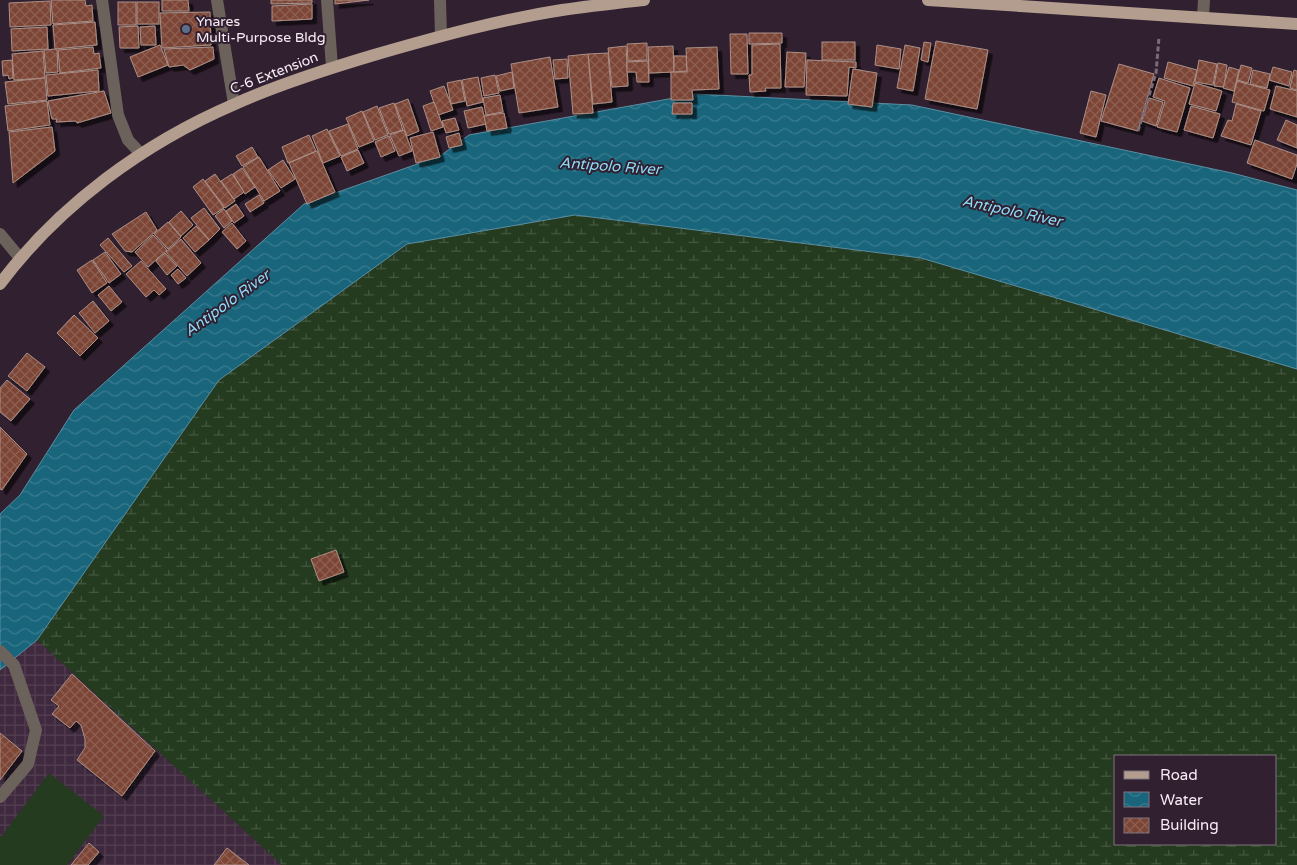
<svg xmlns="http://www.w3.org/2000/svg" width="1297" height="865" font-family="'Varela Round',sans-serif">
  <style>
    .industrial { fill: url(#industrial-grid) }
    .wetland { fill: url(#wetland-marsh); fill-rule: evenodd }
    .pitch { fill: #253b1f }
    .water { fill: url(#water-waves); stroke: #5b8ea1 }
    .building { fill: url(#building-cross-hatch); stroke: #ac8f86; filter: url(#shadow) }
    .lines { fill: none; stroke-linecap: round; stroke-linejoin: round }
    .path { stroke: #7a6b79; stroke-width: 3; stroke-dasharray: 5 2.5; stroke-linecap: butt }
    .service { stroke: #6c625c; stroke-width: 12 }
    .minor { stroke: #6c625c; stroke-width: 12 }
    .primary { stroke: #b29d8f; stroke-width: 12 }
    .service-dot { fill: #5c6f8a; stroke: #312030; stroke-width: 2 }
    .labels { text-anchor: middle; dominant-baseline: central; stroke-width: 4; stroke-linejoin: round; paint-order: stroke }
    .poi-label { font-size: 14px; fill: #f8ecf6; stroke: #312030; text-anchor: start }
    .street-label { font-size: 14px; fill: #f8ecf6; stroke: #312030 }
    .water-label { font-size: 15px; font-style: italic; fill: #8ddcf9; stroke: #312030 }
  </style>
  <defs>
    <pattern id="industrial-grid" width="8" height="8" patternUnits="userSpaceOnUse" patternTransform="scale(1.25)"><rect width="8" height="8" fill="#3f293e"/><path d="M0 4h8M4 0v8" fill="none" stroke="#523e51"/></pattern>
    <pattern id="wetland-marsh" width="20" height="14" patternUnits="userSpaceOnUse" patternTransform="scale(1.25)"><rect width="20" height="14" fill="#253b1f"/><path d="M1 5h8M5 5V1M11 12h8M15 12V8" fill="none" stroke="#455840"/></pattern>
    <pattern id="water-waves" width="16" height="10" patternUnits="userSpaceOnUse" patternTransform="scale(1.25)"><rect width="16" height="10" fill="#18657c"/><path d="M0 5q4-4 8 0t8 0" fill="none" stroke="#3a7b8f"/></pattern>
    <pattern id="building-cross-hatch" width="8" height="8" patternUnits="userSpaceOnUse" patternTransform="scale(1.25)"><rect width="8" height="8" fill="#7b4535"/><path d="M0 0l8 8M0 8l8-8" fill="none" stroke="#8e6053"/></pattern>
    <filter id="shadow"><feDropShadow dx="4.5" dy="4.5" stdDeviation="0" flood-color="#0009"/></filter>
  </defs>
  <rect width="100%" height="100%" fill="#312030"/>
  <path class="industrial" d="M 37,640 L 282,865 L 0,865 L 0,670 Z"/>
  <path class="wetland" d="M 575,215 L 921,258 L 1297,369 L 1297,865 L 282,865 L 37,640 L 219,380 L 407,244 ZM 1116,756 L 1276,756 L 1276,844 L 1116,844 Z"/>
  <path class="pitch" d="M 49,773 L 104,816 L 67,865 L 0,865 L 0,838 Z"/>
  <path class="water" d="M 696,94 L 912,105 L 1232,173 L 1297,190 L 1297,369 L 921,258 L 575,215 L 407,244 L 219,380 L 37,640 L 0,670 L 0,514 L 20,495 L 74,410 L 304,204 L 440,156 L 469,135 Z"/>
  <g class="building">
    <path d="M 51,0 L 85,0 L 86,6 L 92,5 L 93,21 L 53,24 Z"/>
    <path d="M 162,0 L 188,0 L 189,11 L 162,11 Z"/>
    <path d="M 271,0 L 312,0 L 312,3 L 271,4 Z"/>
    <path d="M 335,0 L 369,0 L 335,4 Z"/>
    <path d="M 50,1 L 51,25 L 10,27 L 9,3 Z"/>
    <rect x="118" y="2" width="18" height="23"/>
    <rect x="137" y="2" width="22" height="22"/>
    <path d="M 312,4 L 312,19 L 272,21 L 272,6 Z"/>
    <path d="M 210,12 L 211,45 L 162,48 L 160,13 Z"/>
    <path d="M 95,22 L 97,45 L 55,49 L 53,25 Z"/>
    <path d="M 138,26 L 139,48 L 120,48 L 119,27 Z"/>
    <path d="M 155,26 L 156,45 L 141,45 L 140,27 Z"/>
    <path d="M 47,27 L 48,49 L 12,51 L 11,29 Z"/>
    <path d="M 749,33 L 782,33 L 782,43 L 749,44 Z"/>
    <path d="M 730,34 L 747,34 L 748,74 L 731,74 Z"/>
    <path d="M 936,41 L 988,50 L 977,109 L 925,99 Z"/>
    <rect x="822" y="42" width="33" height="18"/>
    <path d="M 924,42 L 931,43 L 928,62 L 921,60 Z"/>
    <path d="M 647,43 L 647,60 L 628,61 L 627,44 Z"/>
    <path d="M 780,44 L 781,88 L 765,88 L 766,91 L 750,92 L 749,75 L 752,75 L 752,45 Z"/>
    <path d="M 160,45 L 168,65 L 138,77 L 130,57 Z"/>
    <path d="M 877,45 L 901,49 L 899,69 L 875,65 Z"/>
    <path d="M 905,45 L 920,48 L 913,91 L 897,88 Z"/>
    <path d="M 626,46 L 628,86 L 612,87 L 608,48 Z"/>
    <path d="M 673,46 L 674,72 L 649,73 L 648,47 Z"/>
    <path d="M 93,47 L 94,54 L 99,53 L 101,68 L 60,73 L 58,50 Z"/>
    <path d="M 213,47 L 214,59 L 190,70 L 183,65 L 169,67 L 164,49 Z"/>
    <path d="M 717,47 L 719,89 L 692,90 L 693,100 L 671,100 L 671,72 L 687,72 L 686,48 Z"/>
    <path d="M 57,49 L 58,72 L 46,73 L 44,50 Z"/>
    <path d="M 43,51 L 45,78 L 14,80 L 12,54 Z"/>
    <path d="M 787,52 L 806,53 L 804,87 L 785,87 Z"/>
    <path d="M 608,53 L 612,102 L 593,104 L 588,54 Z"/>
    <path d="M 588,54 L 593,113 L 573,114 L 568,56 Z"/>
    <path d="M 674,56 L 686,56 L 687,71 L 674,72 Z"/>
    <path d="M 550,57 L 558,107 L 519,113 L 511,64 Z"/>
    <path d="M 567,59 L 568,78 L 555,79 L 553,60 Z"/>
    <path d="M 12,60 L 13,78 L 9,79 L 8,75 L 3,76 L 2,61 Z"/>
    <path d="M 807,60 L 856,62 L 856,68 L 849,67 L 847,96 L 806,95 Z"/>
    <path d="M 1199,60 L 1217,64 L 1213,85 L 1195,82 Z"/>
    <path d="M 648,61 L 649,82 L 637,82 L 636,72 L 627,72 L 627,62 Z"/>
    <path d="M 1168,62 L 1197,70 L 1193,86 L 1164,78 Z"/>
    <path d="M 1218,63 L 1227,65 L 1224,87 L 1214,86 Z"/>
    <path d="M 1119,64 L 1154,74 L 1138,131 L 1101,121 Z"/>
    <path d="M 1241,65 L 1252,68 L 1248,83 L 1237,80 Z"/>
    <path d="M 1229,67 L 1239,70 L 1234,91 L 1223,88 Z"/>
    <path d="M 1273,67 L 1292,72 L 1289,86 L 1269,80 Z"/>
    <path d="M 853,69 L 877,73 L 872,107 L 848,104 Z"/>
    <path d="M 98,70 L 99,91 L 48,96 L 46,75 Z"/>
    <path d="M 1253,70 L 1270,74 L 1267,88 L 1250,84 Z"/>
    <path d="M 1294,70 L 1297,71 L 1297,90 L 1290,88 Z"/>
    <path d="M 512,72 L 514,88 L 500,91 L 496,76 Z"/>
    <path d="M 495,75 L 499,93 L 484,96 L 481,78 Z"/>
    <path d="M 478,77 L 483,102 L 467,106 L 462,80 Z"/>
    <path d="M 45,78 L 47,100 L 8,104 L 5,82 Z"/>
    <path d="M 1159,78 L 1190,88 L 1177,132 L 1157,127 L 1165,101 L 1153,97 Z"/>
    <path d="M 461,80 L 465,101 L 451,104 L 447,83 Z"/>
    <path d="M 1237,81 L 1270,90 L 1264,111 L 1232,102 Z"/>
    <path d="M 1195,83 L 1222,91 L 1216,111 L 1189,104 Z"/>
    <path d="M 444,86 L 453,110 L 438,115 L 430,91 Z"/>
    <path d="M 1276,86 L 1297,91 L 1297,117 L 1270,109 Z"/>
    <path d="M 104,91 L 111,113 L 77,123 L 76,121 L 56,122 L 57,119 L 52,119 L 48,101 Z"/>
    <path d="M 1091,91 L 1106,95 L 1096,137 L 1080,133 Z"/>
    <path d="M 500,95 L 503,112 L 486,115 L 483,98 Z"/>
    <path d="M 1149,98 L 1163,102 L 1156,126 L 1142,121 Z"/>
    <path d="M 408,99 L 419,131 L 407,136 L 395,104 Z"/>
    <path d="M 47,101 L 50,125 L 8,131 L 5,106 Z"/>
    <path d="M 434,102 L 443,127 L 431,131 L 423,106 Z"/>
    <path d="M 394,103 L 403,130 L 389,134 L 379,108 Z"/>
    <path d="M 673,103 L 692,103 L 692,114 L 672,114 Z"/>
    <path d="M 1236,104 L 1261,111 L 1251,145 L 1221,136 L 1228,120 L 1232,121 Z"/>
    <path d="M 377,106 L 388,135 L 375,140 L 363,112 Z"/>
    <path d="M 1191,106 L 1220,114 L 1213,138 L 1184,130 Z"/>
    <path d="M 482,107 L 486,124 L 468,128 L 464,111 Z"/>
    <path d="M 362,111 L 374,141 L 359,147 L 346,118 Z"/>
    <path d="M 504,113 L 507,128 L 487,131 L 484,116 Z"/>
    <path d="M 455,118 L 459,130 L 446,133 L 442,121 Z"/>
    <path d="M 1286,120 L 1297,125 L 1297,148 L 1277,140 Z"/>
    <path d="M 348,124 L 358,149 L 341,156 L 329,131 Z"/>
    <path d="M 52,127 L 55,151 L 13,183 L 9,132 Z"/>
    <path d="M 327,129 L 340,156 L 323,163 L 312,136 Z"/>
    <path d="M 404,130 L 412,151 L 399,156 L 390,135 Z"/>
    <path d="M 433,132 L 440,157 L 416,163 L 410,138 Z"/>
    <path d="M 459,133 L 462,145 L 449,148 L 446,137 Z"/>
    <path d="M 309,135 L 316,151 L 288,163 L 282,147 Z"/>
    <path d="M 389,136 L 395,151 L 381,157 L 375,142 Z"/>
    <path d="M 1255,140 L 1297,155 L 1297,164 L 1292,179 L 1247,163 Z"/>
    <path d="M 252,147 L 258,157 L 242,166 L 236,156 Z"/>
    <path d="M 358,150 L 364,163 L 347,171 L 341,157 Z"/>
    <path d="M 317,151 L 335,192 L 307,204 L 289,163 Z"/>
    <path d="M 259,157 L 280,191 L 264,201 L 243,167 Z"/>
    <path d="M 283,160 L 295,179 L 281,188 L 268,170 Z"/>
    <path d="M 242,168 L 255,187 L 245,194 L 233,174 Z"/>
    <path d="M 215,174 L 235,201 L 225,208 L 205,181 Z"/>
    <path d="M 232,174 L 244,192 L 234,199 L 221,181 Z"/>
    <path d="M 203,179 L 224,208 L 213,215 L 193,187 Z"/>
    <path d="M 259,195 L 264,203 L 250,212 L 245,204 Z"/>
    <path d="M 236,204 L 244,216 L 234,223 L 226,211 Z"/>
    <path d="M 204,208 L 220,229 L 209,240 L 191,218 Z"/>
    <path d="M 224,209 L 232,221 L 224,228 L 215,216 Z"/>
    <path d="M 181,211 L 193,225 L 181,236 L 169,222 Z"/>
    <path d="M 146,212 L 157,230 L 132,252 L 125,251 L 112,234 Z"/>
    <path d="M 168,222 L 181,237 L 168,249 L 154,234 Z"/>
    <path d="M 232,223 L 246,241 L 237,249 L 222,232 Z"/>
    <path d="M 196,226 L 209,240 L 195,252 L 183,238 Z"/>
    <path d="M 153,235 L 167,250 L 148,267 L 135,252 Z"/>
    <path d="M 108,238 L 132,266 L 124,272 L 100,245 Z"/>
    <path d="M 181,239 L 201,263 L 187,276 L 166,252 Z"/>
    <path d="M 105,252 L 121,274 L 109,283 L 93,260 Z"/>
    <path d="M 165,253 L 177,266 L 167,275 L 156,261 Z"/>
    <path d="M 92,260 L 107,283 L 92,293 L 77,270 Z"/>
    <path d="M 141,261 L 166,289 L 159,295 L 154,290 L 146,297 L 126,274 Z"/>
    <path d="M 178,269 L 186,278 L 178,284 L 171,275 Z"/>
    <path d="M 109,286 L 122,302 L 111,311 L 98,295 Z"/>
    <path d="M 93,301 L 109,321 L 95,333 L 79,313 Z"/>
    <path d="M 74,315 L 98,338 L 80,356 L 57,333 Z"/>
    <path d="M 27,353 L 45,367 L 27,391 L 8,376 Z"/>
    <path d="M 7,380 L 30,399 L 11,421 L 0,412 L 0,388 Z"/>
    <path d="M 0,427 L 27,454 L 2,490 L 0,489 Z"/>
    <path d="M 336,550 L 344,572 L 319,581 L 311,559 Z"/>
    <path d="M 72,674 L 155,751 L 122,796 L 77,760 L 85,748 L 85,739 L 81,725 L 76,721 L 70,728 L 52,714 L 59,706 L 51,700 Z"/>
    <path d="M 0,733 L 22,751 L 0,780 Z"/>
    <path d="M 89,843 L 99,852 L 88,865 L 71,865 Z"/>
    <path d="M 227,848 L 249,865 L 214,865 Z"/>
  </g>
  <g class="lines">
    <path class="path" d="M 1138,131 L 1156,73 L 1159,37"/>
    <path class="service" d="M 0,651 L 14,665 L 36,730 L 28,764 L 0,797"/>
    <g class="minor">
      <path d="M 102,0 L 118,115 L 128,140 L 141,154"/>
      <path d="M 217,0 L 234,104"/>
      <path d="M 327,0 L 332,67"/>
      <path d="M 440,0 L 441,36"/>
      <path d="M 1203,17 L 1204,0"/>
      <path d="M 0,234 L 20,258"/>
    </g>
    <g class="primary">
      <path d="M 928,0 L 1297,24"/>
      <path d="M 0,284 C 59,205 144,143 235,104 C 279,84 327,69 374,55 C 436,37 498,20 562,10 C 589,6 617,3 644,0"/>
    </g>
  </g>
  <circle class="service-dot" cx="186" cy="29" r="5"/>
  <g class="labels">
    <g class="poi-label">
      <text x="196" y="21">Ynares<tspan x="196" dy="16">Multi-Purpose Bldg</tspan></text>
    </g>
    <g class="street-label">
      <text transform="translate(274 73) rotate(-21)">C-6 Extension</text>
    </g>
    <g class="water-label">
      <text transform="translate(610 166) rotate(4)">Antipolo River</text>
      <text transform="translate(1012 211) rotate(12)">Antipolo River</text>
      <text transform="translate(227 303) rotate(-36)">Antipolo River</text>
    </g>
  </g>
  <rect x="1114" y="755" width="162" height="90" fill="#312030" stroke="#81727f"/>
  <rect x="1124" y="771" width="25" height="8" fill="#b29d8f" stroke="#81727f"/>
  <text x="1160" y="780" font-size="15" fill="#f8ecf6">Road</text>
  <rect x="1124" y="792" width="25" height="15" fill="url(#water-waves)" stroke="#81727f"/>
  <text x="1160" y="805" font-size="15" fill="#f8ecf6">Water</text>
  <rect x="1124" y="818" width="25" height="15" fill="url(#building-cross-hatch)" stroke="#81727f"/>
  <text x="1160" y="830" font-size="15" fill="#f8ecf6">Building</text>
</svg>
